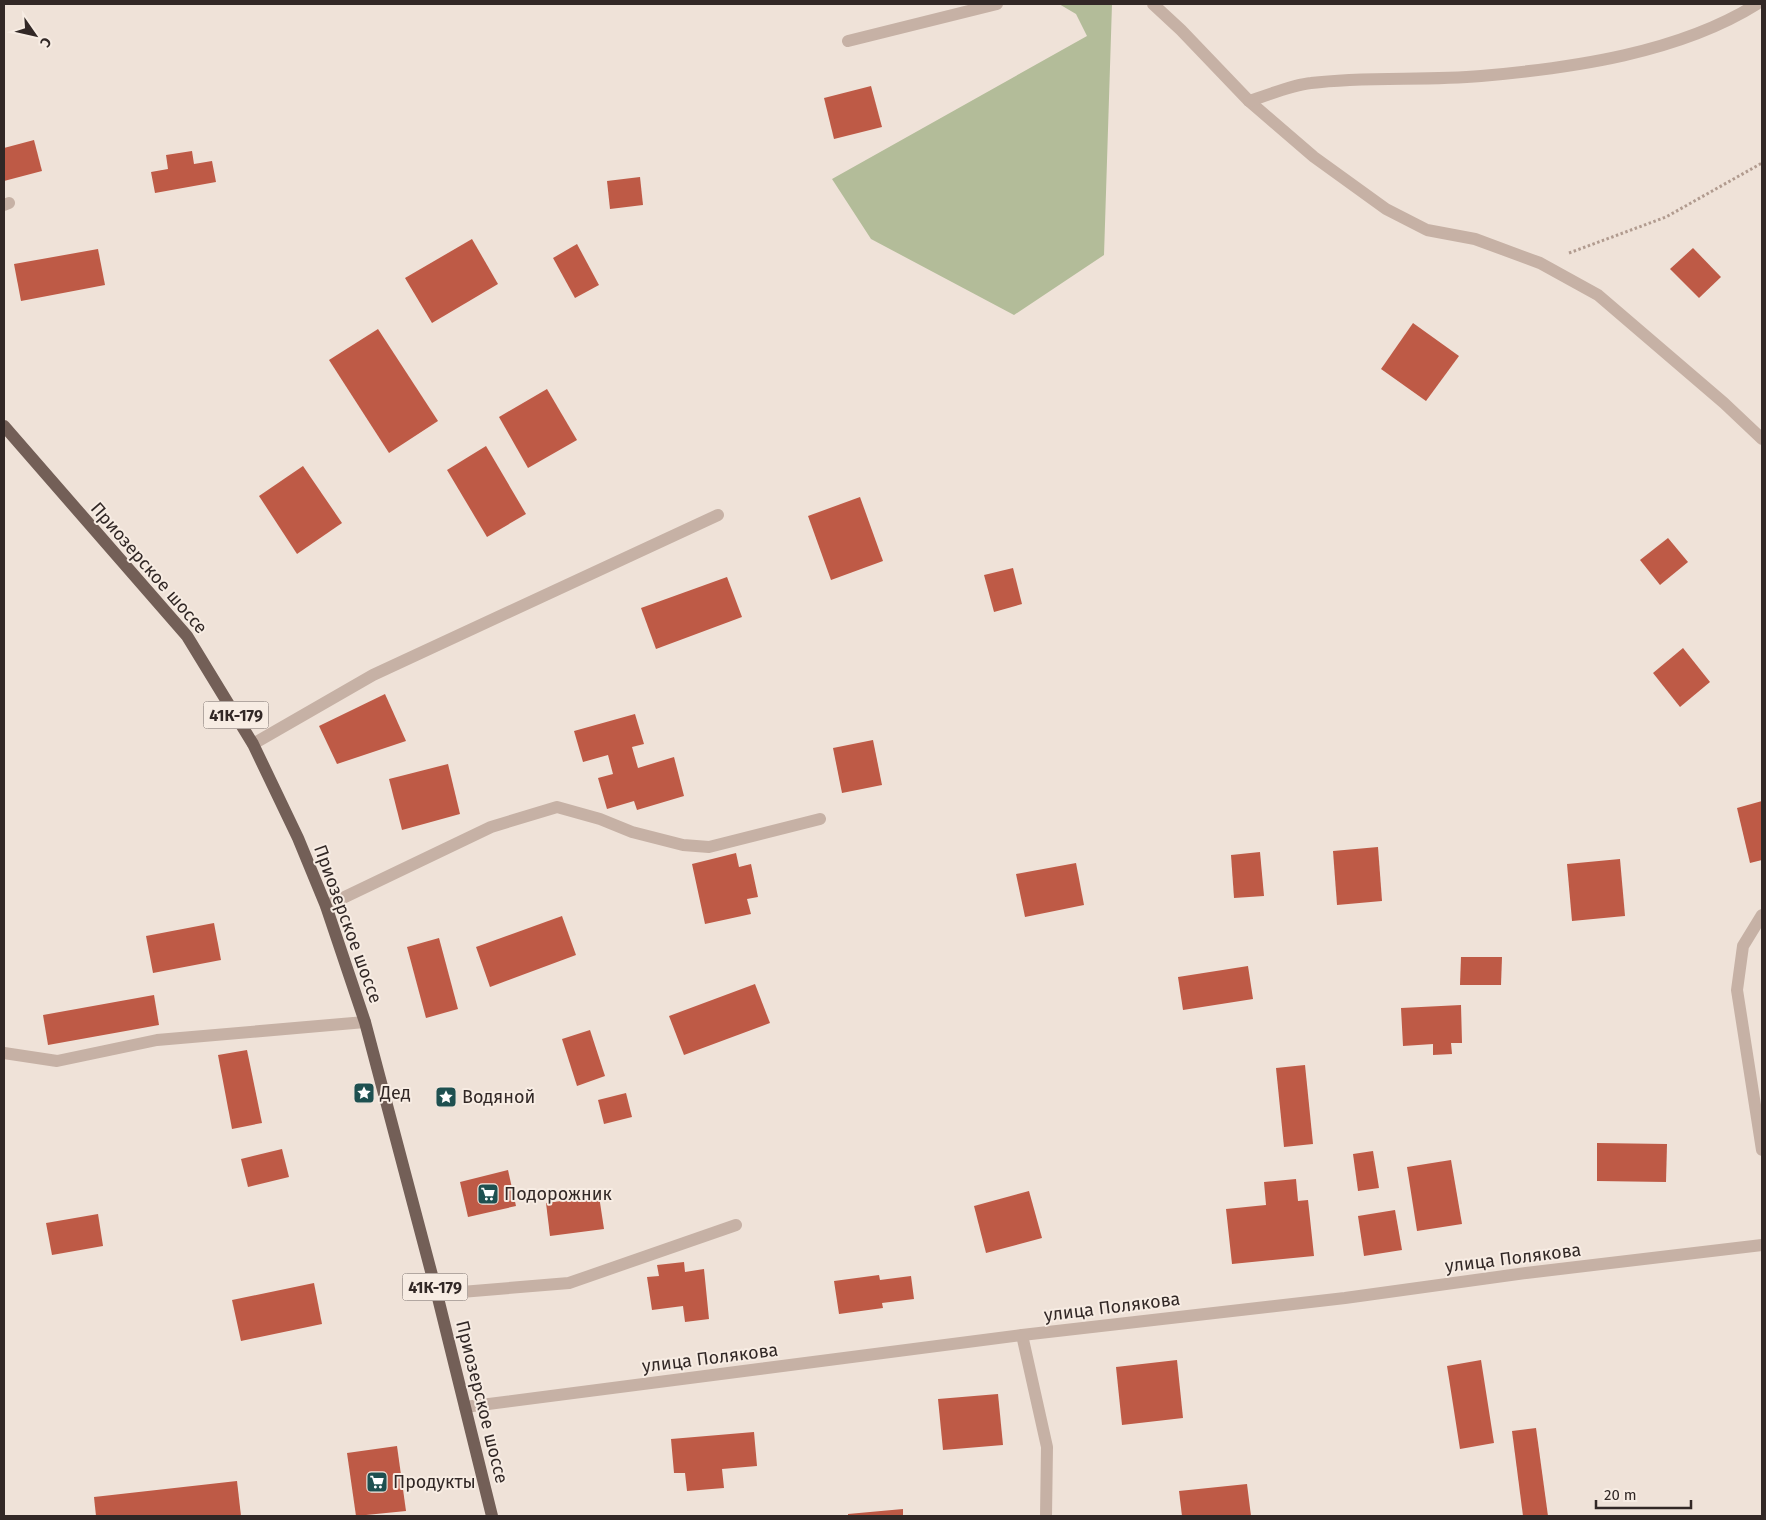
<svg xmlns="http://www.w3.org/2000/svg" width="1766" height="1520" font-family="'Fira Sans',sans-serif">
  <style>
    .green { fill: #b3bc99 }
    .building { fill: #be5a46 }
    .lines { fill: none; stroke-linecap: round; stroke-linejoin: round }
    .path { stroke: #b19b8f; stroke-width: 3; stroke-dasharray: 2.5 2.5; stroke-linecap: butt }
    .service { stroke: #c6b1a5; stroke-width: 12 }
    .minor { stroke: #c6b1a5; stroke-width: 12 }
    .primary { stroke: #735f57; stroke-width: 12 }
    .labels { text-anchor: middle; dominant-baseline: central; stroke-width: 4; stroke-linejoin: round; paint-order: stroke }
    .shield { fill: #f7ece3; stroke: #6d635f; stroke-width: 1 }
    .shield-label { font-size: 16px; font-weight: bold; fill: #322826 }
    .street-label { font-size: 18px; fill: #322826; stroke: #f7ece3 }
    .poi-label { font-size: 18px; fill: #322826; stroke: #f7ece3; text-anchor: start }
  </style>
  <rect width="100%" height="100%" fill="#efe2d8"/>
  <path class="green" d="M 1059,4 L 1112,4 L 1104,255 L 1014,315 L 871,239 L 832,179 L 1087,36 L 1076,14 Z"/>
  <g class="building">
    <path d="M 871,86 L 882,127 L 834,139 L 824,98 Z"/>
    <path d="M 34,140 L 42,171 L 4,181 L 4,148 Z"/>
    <path d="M 192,151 L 194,164 L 212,161 L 216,182 L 155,193 L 151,172 L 168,169 L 166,155 Z"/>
    <path d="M 640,177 L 643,205 L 610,209 L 607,181 Z"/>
    <path d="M 472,239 L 498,284 L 432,323 L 405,278 Z"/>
    <path d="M 577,244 L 599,285 L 575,298 L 553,258 Z"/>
    <path d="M 1693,248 L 1721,277 L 1699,298 L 1670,269 Z"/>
    <path d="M 98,249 L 105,285 L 21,301 L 14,264 Z"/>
    <path d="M 1413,323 L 1459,356 L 1426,401 L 1381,369 Z"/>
    <path d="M 378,329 L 438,421 L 389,453 L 329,360 Z"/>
    <path d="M 547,389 L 577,440 L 528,468 L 499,417 Z"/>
    <path d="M 486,446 L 526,514 L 487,537 L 447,470 Z"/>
    <path d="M 303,466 L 342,523 L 297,554 L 259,496 Z"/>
    <path d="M 860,497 L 883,561 L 831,580 L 808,516 Z"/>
    <path d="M 1668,538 L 1688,562 L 1660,585 L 1640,560 Z"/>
    <path d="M 1013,568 L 1022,604 L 994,612 L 984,575 Z"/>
    <path d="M 727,577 L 742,617 L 656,649 L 641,608 Z"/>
    <path d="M 1683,648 L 1710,682 L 1680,707 L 1653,673 Z"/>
    <path d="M 385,694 L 406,741 L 337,764 L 319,726 Z"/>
    <path d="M 635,714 L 644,744 L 632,747 L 638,768 L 674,757 L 684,796 L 637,810 L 634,801 L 607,809 L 598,778 L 613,774 L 608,755 L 583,762 L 574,731 Z"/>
    <path d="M 873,740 L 882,785 L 842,793 L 833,748 Z"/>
    <path d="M 448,764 L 460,814 L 402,830 L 389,779 Z"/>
    <path d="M 1762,801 L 1762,860 L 1750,863 L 1737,808 Z"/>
    <path d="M 1378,847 L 1382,901 L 1337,905 L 1333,851 Z"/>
    <path d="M 1260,852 L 1264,896 L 1234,898 L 1231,855 Z"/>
    <path d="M 736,853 L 739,867 L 751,864 L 758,897 L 747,899 L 751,914 L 705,924 L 692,864 Z"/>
    <path d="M 1620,859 L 1625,916 L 1572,921 L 1567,864 Z"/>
    <path d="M 1076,863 L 1084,905 L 1025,917 L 1016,874 Z"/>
    <path d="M 562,916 L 576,955 L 490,987 L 476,947 Z"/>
    <path d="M 214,923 L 221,960 L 153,973 L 146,936 Z"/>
    <path d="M 439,938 L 458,1009 L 426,1018 L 407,947 Z"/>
    <path d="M 1461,957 L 1502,957 L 1501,985 L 1460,985 Z"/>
    <path d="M 1248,966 L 1253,999 L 1183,1010 L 1178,977 Z"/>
    <path d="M 755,984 L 770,1023 L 684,1055 L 669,1016 Z"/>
    <path d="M 154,995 L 159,1025 L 48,1045 L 43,1015 Z"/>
    <path d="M 1461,1005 L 1462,1043 L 1451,1043 L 1452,1054 L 1433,1055 L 1433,1044 L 1403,1046 L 1401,1008 Z"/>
    <path d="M 590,1030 L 605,1076 L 577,1086 L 562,1039 Z"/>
    <path d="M 247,1050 L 262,1123 L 232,1129 L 218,1055 Z"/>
    <path d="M 1305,1065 L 1313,1144 L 1284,1147 L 1276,1068 Z"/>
    <path d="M 626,1093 L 632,1117 L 604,1124 L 598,1100 Z"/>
    <path d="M 1597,1143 L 1667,1144 L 1666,1182 L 1597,1181 Z"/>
    <path d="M 282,1149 L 289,1177 L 248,1187 L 241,1159 Z"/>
    <path d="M 1373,1151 L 1379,1188 L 1358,1191 L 1353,1154 Z"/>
    <path d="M 1451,1160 L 1462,1224 L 1417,1231 L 1407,1167 Z"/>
    <path d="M 508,1170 L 516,1206 L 468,1217 L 460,1182 Z"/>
    <path d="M 1296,1179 L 1298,1201 L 1308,1200 L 1314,1256 L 1232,1264 L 1226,1209 L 1266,1205 L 1264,1182 Z"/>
    <path d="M 1029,1191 L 1042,1238 L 986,1253 L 974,1206 Z"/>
    <path d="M 599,1196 L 604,1229 L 550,1236 L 546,1203 Z"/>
    <path d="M 1395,1210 L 1402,1250 L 1364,1256 L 1358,1216 Z"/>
    <path d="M 98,1214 L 103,1246 L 52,1255 L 46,1223 Z"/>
    <path d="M 684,1262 L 685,1272 L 704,1269 L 709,1319 L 685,1322 L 683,1306 L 652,1310 L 647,1277 L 659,1276 L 657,1265 Z"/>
    <path d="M 879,1275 L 880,1280 L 911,1276 L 914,1299 L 882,1303 L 883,1308 L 839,1314 L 834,1281 Z"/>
    <path d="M 314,1283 L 322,1324 L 241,1341 L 232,1300 Z"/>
    <path d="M 1177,1360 L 1183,1418 L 1122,1425 L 1116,1367 Z"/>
    <path d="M 1481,1360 L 1494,1443 L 1460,1449 L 1447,1366 Z"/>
    <path d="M 998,1394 L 1003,1445 L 943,1450 L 938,1399 Z"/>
    <path d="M 1536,1428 L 1548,1516 L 1523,1516 L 1512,1431 Z"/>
    <path d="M 754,1432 L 757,1466 L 722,1469 L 724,1488 L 687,1491 L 685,1473 L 674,1473 L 671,1439 Z"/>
    <path d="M 397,1446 L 406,1511 L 356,1516 L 347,1453 Z"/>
    <path d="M 237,1481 L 241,1516 L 96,1516 L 94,1497 Z"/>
    <path d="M 1247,1484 L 1251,1516 L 1182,1516 L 1179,1491 Z"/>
    <path d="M 903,1509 L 903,1516 L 848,1516 L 848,1514 Z"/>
  </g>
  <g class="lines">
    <path class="path" d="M 1569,253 L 1666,217 L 1762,163"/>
    <g class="service">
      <path d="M 4,205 L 9,203"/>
      <path d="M 253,744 L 373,675 L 718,515"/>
      <path d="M 326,906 L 491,827 L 557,807 L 600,819 L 632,832 L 683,845 L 709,847 L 820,819"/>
      <path d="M 437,1294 L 569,1283 L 736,1225"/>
      <path d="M 1022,1335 L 1047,1447 L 1046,1516"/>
    </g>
    <g class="minor">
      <path d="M 1153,4 L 1181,30 L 1249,101 L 1314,157 L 1386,209 L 1427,230 L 1475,239 L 1540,263 L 1598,295 L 1724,403 L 1762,439"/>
      <path d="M 848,41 L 997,4"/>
      <path d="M 1249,101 C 1269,95 1291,85 1311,83 C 1367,76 1425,81 1481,76 C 1572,68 1679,53 1757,4"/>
      <path d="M 1762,915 L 1743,946 L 1737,990 L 1762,1150"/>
      <path d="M 4,1053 L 57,1061 L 157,1040 L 365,1022"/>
      <path d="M 465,1407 L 1022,1335 L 1345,1298 L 1526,1273 L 1762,1245"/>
    </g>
    <path class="primary" d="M 4,426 L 187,636 L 253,744 L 298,838 L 326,906 L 365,1022 L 437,1294 L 492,1516"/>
  </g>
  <defs>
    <g id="sight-square" transform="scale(1.125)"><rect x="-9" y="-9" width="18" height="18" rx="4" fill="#1e5050" stroke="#f7ece3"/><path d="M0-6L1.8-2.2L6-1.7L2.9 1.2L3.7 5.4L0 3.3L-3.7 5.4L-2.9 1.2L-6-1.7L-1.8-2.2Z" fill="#fff"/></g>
    <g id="supermarket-square" transform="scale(1.125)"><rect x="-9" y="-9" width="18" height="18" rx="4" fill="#1e5050" stroke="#f7ece3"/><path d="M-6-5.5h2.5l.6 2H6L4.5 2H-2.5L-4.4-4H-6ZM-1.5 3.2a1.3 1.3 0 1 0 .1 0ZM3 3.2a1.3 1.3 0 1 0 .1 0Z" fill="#fff"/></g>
  </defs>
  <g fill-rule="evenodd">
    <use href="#sight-square" x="364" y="1093"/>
    <use href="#sight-square" x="446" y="1097"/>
    <use href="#supermarket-square" x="488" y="1194"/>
    <use href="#supermarket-square" x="377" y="1482"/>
  </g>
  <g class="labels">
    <g class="shield">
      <rect x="203.5" y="701.5" width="65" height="27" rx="4"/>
      <rect x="402.5" y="1273.5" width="65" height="27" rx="4"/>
    </g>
    <g class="shield-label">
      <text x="236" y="715">41К-179</text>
      <text x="435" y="1287">41К-179</text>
    </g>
    <g class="street-label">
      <text transform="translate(149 568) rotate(49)">Приозерское шоссе</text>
      <text transform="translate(348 924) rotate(70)">Приозерское шоссе</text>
      <text transform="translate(1513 1258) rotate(-7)">улица Полякова</text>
      <text transform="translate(1112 1307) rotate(-7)">улица Полякова</text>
      <text transform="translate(710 1358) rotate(-7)">улица Полякова</text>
      <text transform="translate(482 1402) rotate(76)">Приозерское шоссе</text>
    </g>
    <g class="poi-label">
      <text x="380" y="1093">Дед</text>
      <text x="462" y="1097">Водяной</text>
      <text x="504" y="1194">Подорожник</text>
      <text x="393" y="1482">Продукты</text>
    </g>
  </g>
  <rect width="1766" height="1520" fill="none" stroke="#322826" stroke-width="10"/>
  <g transform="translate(35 35) rotate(124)" stroke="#f7ece3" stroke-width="4" paint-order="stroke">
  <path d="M0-4L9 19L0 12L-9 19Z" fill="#322826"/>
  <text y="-8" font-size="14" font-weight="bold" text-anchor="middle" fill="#322826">С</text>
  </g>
  <path d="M1596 1500v8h95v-8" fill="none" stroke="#322826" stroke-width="2.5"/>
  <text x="1604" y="1500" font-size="15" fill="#322826" stroke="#f7ece3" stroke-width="4" paint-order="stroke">20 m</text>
</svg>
